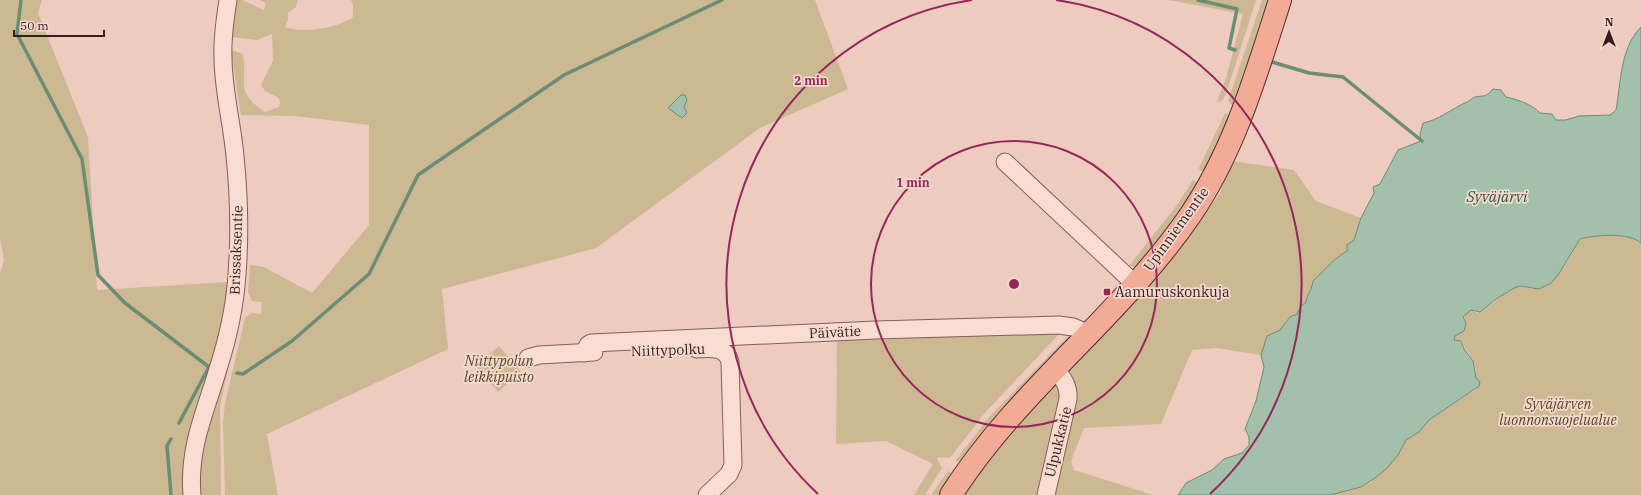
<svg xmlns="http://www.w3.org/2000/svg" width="1641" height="495" font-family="'IBM Plex Serif',serif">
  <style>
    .green { fill: #ccb893 }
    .water { fill: #a2c0aa; stroke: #6a8d74 }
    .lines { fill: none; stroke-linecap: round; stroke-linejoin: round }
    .stream { stroke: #6a8d74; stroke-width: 3.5 }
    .minor-casing { stroke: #875b58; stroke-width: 19 }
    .major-casing { stroke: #542c2c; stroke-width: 24 }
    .minor { stroke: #f9dcd2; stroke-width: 17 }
    .major { stroke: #f2ab96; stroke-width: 22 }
    .ring { fill: none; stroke: #96275b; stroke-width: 2 }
    .poi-dot { fill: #96275b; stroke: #f5d9cf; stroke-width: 1.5 }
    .labels { text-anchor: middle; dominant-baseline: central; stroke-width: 3.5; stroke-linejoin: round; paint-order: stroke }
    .street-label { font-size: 14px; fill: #361d1c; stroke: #f5d9cf }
    .poi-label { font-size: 14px; fill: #361d1c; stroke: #f5d9cf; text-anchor: start }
    .park-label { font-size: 14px; font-style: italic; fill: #534923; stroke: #f5d9cf }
    .water-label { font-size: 15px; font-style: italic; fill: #2b5640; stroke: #f5d9cf }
    .centre { fill: #96275b; stroke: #f5d9cf; stroke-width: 2 }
    .ring-label { font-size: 12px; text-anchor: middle; font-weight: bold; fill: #96275b; stroke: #f5d9cf; stroke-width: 3.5; stroke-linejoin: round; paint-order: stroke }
  </style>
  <rect width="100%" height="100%" fill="#eecbbf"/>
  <g class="green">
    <path d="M 0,0 L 42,0 L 38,13 L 88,137 L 97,290 L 229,282 L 228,304 L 186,495 L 0,495 L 0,273 L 4,260 L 0,239 Z"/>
    <path d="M 237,0 L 242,0 L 264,10 L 266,3 L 259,0 L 298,0 L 296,7 L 288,13 L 288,20 L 285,27 C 301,34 339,28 353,17 L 353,6 L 351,0 L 815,0 L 848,89 L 760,128 L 596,248 L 442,289 L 448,349 L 267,434 L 278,495 L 225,495 L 223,424 L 225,403 L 245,318 L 251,313 L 261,314 L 262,302 L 252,301 L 248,292 L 250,265 L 264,267 L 312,293 L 369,225 L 369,125 L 295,116 L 241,115 L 231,50 L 243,54 C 248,85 234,91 265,112 L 279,107 L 280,103 L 279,98 L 265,91 L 261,85 L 273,61 L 272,34 L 257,40 L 232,37 Z"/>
    <path d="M 1169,0 L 1256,0 L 1226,94 L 1222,101 L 1217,102 L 1226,78 L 1243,14 Z"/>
    <path d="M 1262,0 L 1271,0 L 1235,105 L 1232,105 L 1228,101 Z"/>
    <path d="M 1225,113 L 1231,115 L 1204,171 L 1200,171 L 1199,168 Z"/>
    <path d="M 1231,161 L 1294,170 L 1316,201 L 1361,218 L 1354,240 L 1347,251 L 1337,257 L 1331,265 L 1313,281 C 1312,290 1307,294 1306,302 L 1301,306 L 1297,314 L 1290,317 L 1280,330 L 1267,336 L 1261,355 L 1216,348 L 1192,350 L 1161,424 L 1084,428 L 1071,461 L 1074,470 L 1153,495 L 1052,495 L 1069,367 L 1132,302 L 1198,224 L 1220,193 Z"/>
    <path d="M 1193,180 L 1197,182 C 1197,199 1153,247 1141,262 L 1135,267 L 1129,266 L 1177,205 Z"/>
    <path d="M 1596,236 C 1610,236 1630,233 1641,243 L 1641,495 L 1330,495 L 1358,488 L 1370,483 L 1388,466 L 1406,440 L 1419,432 L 1429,420 L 1476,389 C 1476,378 1477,367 1471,357 C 1467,350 1465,350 1462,341 L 1454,340 L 1455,336 L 1464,331 L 1466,323 L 1464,320 L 1465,315 L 1471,310 L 1477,313 C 1490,308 1500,294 1513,288 C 1521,284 1528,289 1537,289 C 1553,288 1572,256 1578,241 L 1585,238 Z"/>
    <path d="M 239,316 L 220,406 L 221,495 L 196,495 L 198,453 Z"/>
    <path d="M 1061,332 L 984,414 L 950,458 L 939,457 L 937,459 L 942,468 L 925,495 L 914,495 L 933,464 L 886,441 L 836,444 L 837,334 Z"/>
    <path d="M 1068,336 L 1070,338 L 961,462 L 955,461 L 990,416 Z"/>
    <path d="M 499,346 L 521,372 L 498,392 L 476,366 Z"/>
    <path d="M 1054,385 L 1061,386 L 1065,392 L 1041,495 L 961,495 L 989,453 Z"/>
    <path d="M 948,471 L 951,473 L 951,477 L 941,495 L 931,495 Z"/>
  </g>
  <g class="water">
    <path d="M 1641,27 L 1641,243 C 1629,232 1595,235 1580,239 L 1558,275 L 1551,283 L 1539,289 L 1520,286 L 1514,288 L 1496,299 L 1480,312 L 1471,310 L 1463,317 L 1466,323 L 1464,331 L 1455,336 L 1454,340 L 1461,341 L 1464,349 L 1473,361 L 1476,378 L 1480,382 L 1479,386 L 1429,420 L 1419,432 L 1406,440 L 1398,455 L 1386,469 L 1375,478 L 1361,487 L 1330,495 L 1178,495 L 1186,483 L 1212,470 L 1224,459 L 1242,453 L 1249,445 L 1249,437 L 1245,429 L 1256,401 L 1264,367 L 1261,355 L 1267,336 L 1280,330 L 1290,317 L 1297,314 L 1301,306 L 1306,302 C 1307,294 1312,290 1313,281 C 1324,271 1334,258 1347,251 L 1347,245 L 1354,240 L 1361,218 L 1374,193 L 1373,187 L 1380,184 L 1398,150 L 1421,141 L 1420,134 L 1423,123 C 1439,120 1451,109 1467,102 C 1470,101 1472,98 1475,97 C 1485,95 1485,98 1493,89 L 1501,90 L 1506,97 C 1519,100 1531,104 1540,113 L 1552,114 L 1556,120 L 1566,120 L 1579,116 L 1610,115 L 1616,110 C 1621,83 1620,48 1641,27 Z"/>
    <path d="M 681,95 L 685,95 L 687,100 L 684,107 L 687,113 L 682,118 L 668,108 Z"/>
  </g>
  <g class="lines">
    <g class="stream">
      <path d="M 21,0 L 17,34 L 82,159 L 98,275 L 125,303 L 209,367 L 179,423"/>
      <path d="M 1198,0 L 1237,9 L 1229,48 L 1235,50"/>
      <path d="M 1272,62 L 1309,73 L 1343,77 L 1422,141"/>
      <path d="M 237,373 L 243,374 L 292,341 L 369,274 L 418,175 L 564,75 L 722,0"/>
      <path d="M 171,495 L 167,446 L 171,439"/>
    </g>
    <g class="minor-casing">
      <g id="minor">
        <path d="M 1005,162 L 1136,285"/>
        <path d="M 697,349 C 710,348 726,346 730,362 L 733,465 L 729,474 L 707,495"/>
        <path d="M 584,353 L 588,345 L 591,343 L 876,330 L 1059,325 L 1073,327 L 1090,334"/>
        <path d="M 528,358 L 539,355 L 594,352"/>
        <path d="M 192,495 C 188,448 205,413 218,369 C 228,338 235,306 237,274 C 240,235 239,195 235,156 C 232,123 223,90 223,57 C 222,38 225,19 228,0"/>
        <path d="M 1046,495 L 1068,399 C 1069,386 1063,378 1055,369"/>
      </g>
    </g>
    <g class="major-casing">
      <path id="major" d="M 951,495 C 1017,391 1119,318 1189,217 C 1234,152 1256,75 1280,0"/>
    </g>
    <use href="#minor" class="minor"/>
    <use href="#major" class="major"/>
  </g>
  <g class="ring">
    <circle cx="1014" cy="284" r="143"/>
    <path d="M818 494A287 287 0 0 1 972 0M1056 0A287 287 0 0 1 1210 494"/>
  </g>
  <rect class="poi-dot" x="1103" y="288" width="8" height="8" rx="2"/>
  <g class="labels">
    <g class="street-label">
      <text transform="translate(1176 229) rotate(-54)">Upinniementie</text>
      <text transform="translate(236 250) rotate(-88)">Brissaksentie</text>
      <text transform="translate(835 332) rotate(-3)">Päivätie</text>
      <text transform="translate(668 350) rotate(-2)">Niittypolku</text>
      <text transform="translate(1058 442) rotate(-76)">Ulpukkatie</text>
    </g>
    <g class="poi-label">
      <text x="1115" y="292">Aamuruskonkuja</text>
    </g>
    <g class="park-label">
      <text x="499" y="361">Niittypolun<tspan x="499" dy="16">leikkipuisto</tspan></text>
      <text x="1558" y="404">Syväjärven<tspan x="1558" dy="16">luonnonsuojelualue</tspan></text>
    </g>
    <g class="water-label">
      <text x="1497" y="196">Syväjärvi</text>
    </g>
  </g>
  <circle cx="1014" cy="284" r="6" class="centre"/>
  <g class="ring-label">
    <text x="811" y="85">2 min</text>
    <text x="913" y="187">1 min</text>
  </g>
  <g transform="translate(1609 32)" stroke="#f5d9cf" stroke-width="3" paint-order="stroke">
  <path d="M0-3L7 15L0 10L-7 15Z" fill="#361d1c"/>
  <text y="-6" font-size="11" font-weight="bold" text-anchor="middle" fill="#361d1c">N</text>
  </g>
  <path d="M14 30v6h90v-6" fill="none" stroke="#361d1c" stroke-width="2"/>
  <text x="20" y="30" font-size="12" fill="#361d1c" stroke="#f5d9cf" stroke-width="3" paint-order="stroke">50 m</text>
</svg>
